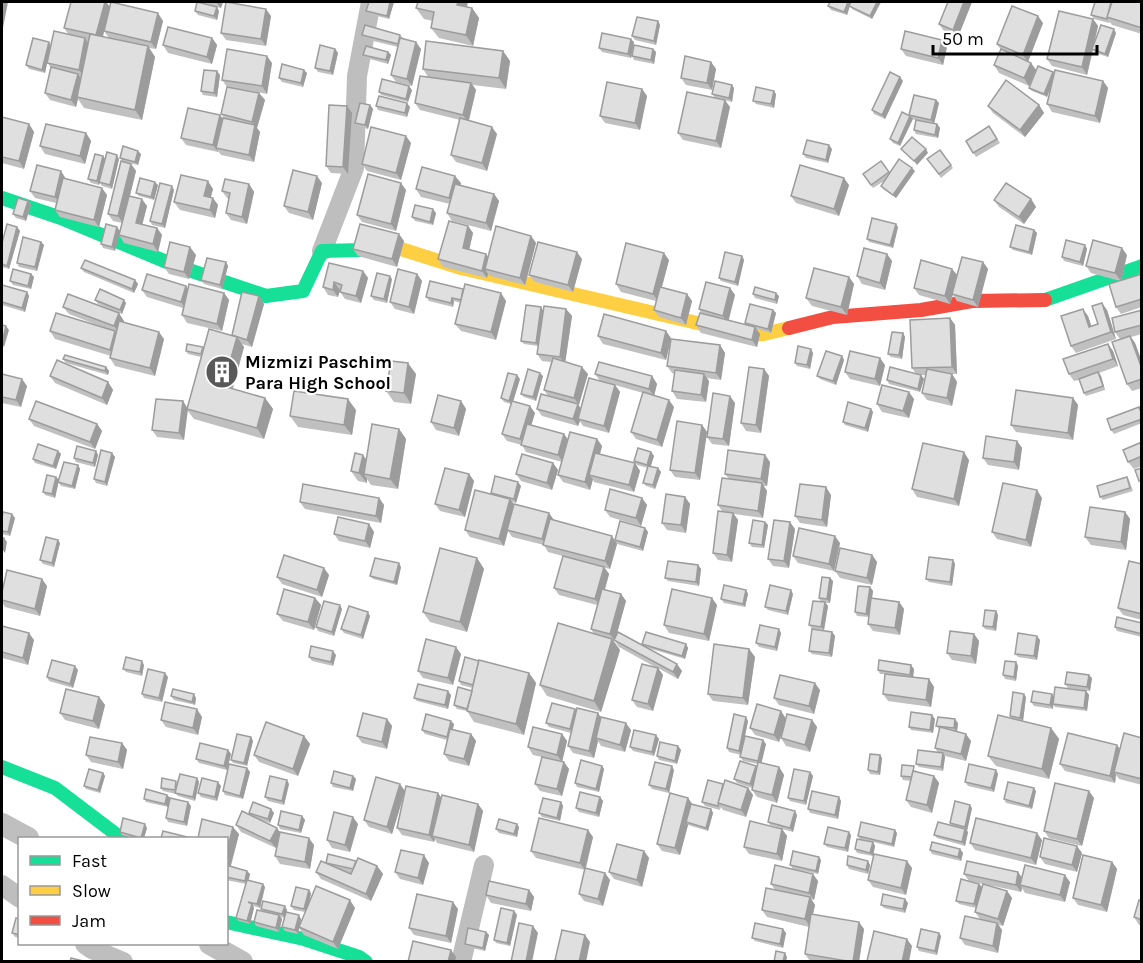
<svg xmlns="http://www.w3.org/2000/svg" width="1143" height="963" font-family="Karla,sans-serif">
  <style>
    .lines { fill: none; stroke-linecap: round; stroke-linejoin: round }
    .canal { stroke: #bfbfbf; stroke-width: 22 }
    .street { stroke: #bebebe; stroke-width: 20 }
    .fast { stroke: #16e098; stroke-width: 14 }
    .slow { stroke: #ffcf43; stroke-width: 14 }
    .jam { stroke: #f24e42; stroke-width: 14 }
    .wall { fill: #c0c0c0; fill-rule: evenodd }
    .shaded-wall { fill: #9c9c9c }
    .building { fill: #dfdfdf; stroke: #9c9c9c; stroke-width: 1.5 }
    .labels { text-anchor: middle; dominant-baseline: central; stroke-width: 4.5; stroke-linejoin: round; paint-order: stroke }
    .poi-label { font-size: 18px; font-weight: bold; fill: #000; stroke: #fff; text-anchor: start }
  </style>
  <rect width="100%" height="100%" fill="#fff"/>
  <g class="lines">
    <g class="canal">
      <path d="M 2,824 L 28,838"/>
      <path d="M 210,944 L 242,962"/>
    </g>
    <g class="street">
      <path d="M 322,251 L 354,168 L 357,76 L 371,2"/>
      <path d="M 2,885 L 20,898"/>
      <path d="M 85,944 L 92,949 L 123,962"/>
      <path d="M 461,962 L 484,865"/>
    </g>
    <g class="fast">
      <path d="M 2,198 L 61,218 L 174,265 L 266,296 L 303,291 L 322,251 L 401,249"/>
      <path d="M 1045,300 L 1142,266"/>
      <path d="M 2,767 L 55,788 L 121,838"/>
      <path d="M 226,922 L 304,939 L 359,957 L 366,962"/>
    </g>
    <path class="slow" d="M 401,249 L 461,268 L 749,335 L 764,334 L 789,328"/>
    <path class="jam" d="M 789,328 L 833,317 L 921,310 L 972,301 L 1045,300"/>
  </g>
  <g class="wall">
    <path d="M 106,2 L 110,7 L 163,21 L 156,49 L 149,48 L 155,57 L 142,120 L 84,108 L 78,99 L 76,107 L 50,100 L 45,93 L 51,68 L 47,62 L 45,73 L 29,69 L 26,65 L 51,45 L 69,35 L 64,28 ZM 109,12 L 104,31 L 109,38 L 103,37 Z"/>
    <path d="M 194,2 L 223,2 L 221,8 Z"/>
    <path d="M 369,2 L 394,2 L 389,19 L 369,14 L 366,11 Z"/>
    <path d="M 851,2 L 881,2 L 872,19 L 852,9 L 850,6 L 847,15 L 831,10 L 828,6 Z"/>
    <path d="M 948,2 L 972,2 L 958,37 L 944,31 L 939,24 Z"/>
    <path d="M 1142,2 L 1142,34 L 1112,25 L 1110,22 L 1109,23 L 1094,19 L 1091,15 L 1112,3 Z"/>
    <path d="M 466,6 L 472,8 L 479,18 L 473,46 L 439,38 L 431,28 L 433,21 L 424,19 L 416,8 Z"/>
    <path d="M 195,11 L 219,11 L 217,20 L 198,15 Z"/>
    <path d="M 271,16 L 266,46 L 226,40 L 221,33 Z"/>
    <path d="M 1093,19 L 1098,26 L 1094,43 L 1116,33 L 1108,57 L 1095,53 L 1093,50 L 1087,75 L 1052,66 L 1047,59 Z"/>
    <path d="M 658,21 L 660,25 L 656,45 L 635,40 L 632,36 Z"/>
    <path d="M 1043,23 L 1028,61 L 1031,63 L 1036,70 L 1029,86 L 999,73 L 994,65 L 1001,50 L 997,44 Z"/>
    <path d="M 362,35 L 400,35 L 403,38 L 421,49 L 412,86 L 396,82 L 391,75 L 398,47 L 365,39 Z"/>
    <path d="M 212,38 L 217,45 L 212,64 L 168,53 L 163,45 Z"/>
    <path d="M 942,40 L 947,47 L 943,65 L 906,56 L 901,49 Z"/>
    <path d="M 634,42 L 631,58 L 602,52 L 599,48 Z"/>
    <path d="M 335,49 L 338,53 L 333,75 L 318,72 L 315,68 Z"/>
    <path d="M 653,49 L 656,52 L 654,64 L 634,60 L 632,56 Z"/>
    <path d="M 503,51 L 510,61 L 506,89 L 473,85 L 476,90 L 469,121 L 497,134 L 487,171 L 456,162 L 451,155 L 460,120 L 420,110 L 415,103 L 428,77 L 423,69 Z"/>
    <path d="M 388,52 L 391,55 L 388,64 L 366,58 L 363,55 Z"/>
    <path d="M 711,62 L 716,69 L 712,90 L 686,85 L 681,78 Z"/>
    <path d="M 272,63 L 267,94 L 236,88 L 259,93 L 265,100 L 257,128 L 260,132 L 254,162 L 221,155 L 218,151 L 218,152 L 186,145 L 181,138 L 220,115 L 223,119 L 224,118 L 221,114 L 227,87 L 222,80 Z"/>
    <path d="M 1053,72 L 1054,74 L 1103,81 L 1108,88 L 1100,123 L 1052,112 L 1047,104 L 1051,86 L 1047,97 L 1032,91 L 1029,88 Z"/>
    <path d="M 307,73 L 303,87 L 282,82 L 279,78 Z"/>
    <path d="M 220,75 L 217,97 L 203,95 L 201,91 Z"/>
    <path d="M 903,81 L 885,119 L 874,114 L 872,110 Z"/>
    <path d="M 734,88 L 732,102 L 715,98 L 712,94 Z"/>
    <path d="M 642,89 L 647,96 L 640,130 L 605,123 L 600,116 Z"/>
    <path d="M 412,90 L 408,102 L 381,95 L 379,92 Z"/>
    <path d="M 776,94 L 774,108 L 756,104 L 753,101 Z"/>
    <path d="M 936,100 L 939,103 L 934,123 L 937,124 L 940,128 L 938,138 L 916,134 L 914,130 L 916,120 L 912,119 L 900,146 L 893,143 L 890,139 L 910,116 Z"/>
    <path d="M 370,105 L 373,109 L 368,129 L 357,126 L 355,123 Z"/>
    <path d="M 1039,105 L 1044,113 L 1025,137 L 993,113 L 988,106 Z"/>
    <path d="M 347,106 L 352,113 L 348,174 L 331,173 L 326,166 Z"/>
    <path d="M 376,106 L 410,107 L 407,117 L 378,110 Z"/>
    <path d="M 730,107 L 721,148 L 683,140 L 678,133 Z"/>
    <path d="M 2,117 L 29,124 L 34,132 L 24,169 L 2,163 Z"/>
    <path d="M 989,126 L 1000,143 L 976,157 L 966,141 Z"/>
    <path d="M 86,133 L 91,141 L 85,164 L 45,154 L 40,146 Z"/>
    <path d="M 411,143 L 401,180 L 367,171 L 362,164 Z"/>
    <path d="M 832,149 L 828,163 L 806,158 L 803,154 Z"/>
    <path d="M 940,150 L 953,168 L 941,178 L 927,159 Z"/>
    <path d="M 141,154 L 138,165 L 123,162 L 120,158 Z"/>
    <path d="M 103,156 L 105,159 L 119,159 L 112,189 L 102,186 L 100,183 L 99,185 L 91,183 L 88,179 Z"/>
    <path d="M 881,161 L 890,173 L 915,171 L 896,198 L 883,189 L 881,186 L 884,181 L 873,188 L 863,174 Z"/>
    <path d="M 131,164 L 136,171 L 130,196 L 147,206 L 142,224 L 157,228 L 162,235 L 158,252 L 124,243 L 119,235 L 122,223 L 113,221 L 108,214 Z"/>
    <path d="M 66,179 L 107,195 L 99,227 L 60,217 L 55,210 L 56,203 L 35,198 L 30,191 Z"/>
    <path d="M 322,183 L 313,220 L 289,213 L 284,206 Z"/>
    <path d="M 461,183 L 460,185 L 494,194 L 499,201 L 491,231 L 452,221 L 447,213 L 450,204 L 421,197 L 416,189 Z"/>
    <path d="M 249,184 L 254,192 L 247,224 L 231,220 L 226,213 L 229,199 L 227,198 L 222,191 Z"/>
    <path d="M 158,185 L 154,200 L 139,196 L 136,193 Z"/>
    <path d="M 849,185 L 839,216 L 796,203 L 791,196 Z"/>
    <path d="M 213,189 L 211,197 L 218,205 L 215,218 L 180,210 L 174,202 Z"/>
    <path d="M 174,190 L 165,228 L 152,225 L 150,221 Z"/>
    <path d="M 406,190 L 396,231 L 362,222 L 357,215 Z"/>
    <path d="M 1031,199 L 1036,207 L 1024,224 L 999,207 L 994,200 Z"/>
    <path d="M 28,201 L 31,204 L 26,221 L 16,218 L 13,214 Z"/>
    <path d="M 436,213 L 433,225 L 415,221 L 412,217 Z"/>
    <path d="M 106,224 L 115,251 L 103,248 L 101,244 Z"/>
    <path d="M 468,226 L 473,233 L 469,250 L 488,257 L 531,236 L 536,243 L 525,285 L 490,276 L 488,274 L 487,278 L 443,267 L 438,259 Z"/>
    <path d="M 17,227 L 20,231 L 9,269 L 2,267 L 2,243 Z"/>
    <path d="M 898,227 L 893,248 L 869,242 L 867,239 Z"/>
    <path d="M 1034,230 L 1037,233 L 1032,255 L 1013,250 L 1010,247 Z"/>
    <path d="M 404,241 L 397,267 L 358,256 L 353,249 Z"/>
    <path d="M 41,242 L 44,245 L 37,271 L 19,267 L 17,263 Z"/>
    <path d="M 1085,245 L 1087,249 L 1083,266 L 1064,261 L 1062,257 Z"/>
    <path d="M 887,254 L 892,261 L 885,290 L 862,284 L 857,276 Z"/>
    <path d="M 196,255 L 189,279 L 169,274 L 164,267 Z"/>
    <path d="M 1127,255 L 1121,281 L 1142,274 L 1142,307 L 1121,314 L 1116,307 L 1120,281 L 1091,273 L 1086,266 Z"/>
    <path d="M 742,256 L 744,260 L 738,286 L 721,281 L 719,278 Z"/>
    <path d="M 582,259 L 573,292 L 535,282 L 529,275 Z"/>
    <path d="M 669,260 L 662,287 L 687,294 L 692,301 L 686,325 L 659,317 L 654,310 L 656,301 L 621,292 L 616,284 Z"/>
    <path d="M 226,262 L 228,266 L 222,289 L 204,284 L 201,280 Z"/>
    <path d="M 983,262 L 988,269 L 978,307 L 957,301 L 953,295 L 950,304 L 919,295 L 914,288 L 952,269 L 957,275 Z"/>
    <path d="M 81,268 L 135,280 L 138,284 L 134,293 L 84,272 Z"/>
    <path d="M 363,271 L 368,278 L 361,303 L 345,299 L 340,292 L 341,290 L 340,290 L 338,297 L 328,295 L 323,287 Z"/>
    <path d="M 31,274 L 34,277 L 31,289 L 13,285 L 10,281 Z"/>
    <path d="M 417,274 L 422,281 L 414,314 L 395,309 L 390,302 Z"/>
    <path d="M 849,277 L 854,284 L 847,315 L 812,306 L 806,298 Z"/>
    <path d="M 392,279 L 387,303 L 374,300 L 371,296 Z"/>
    <path d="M 430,281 L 506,301 L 496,340 L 461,331 L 455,324 L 461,303 L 454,301 L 453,307 L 429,301 L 426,297 Z"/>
    <path d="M 2,285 L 27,292 L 29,296 L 25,312 L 2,305 Z"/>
    <path d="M 730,288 L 735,295 L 728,320 L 746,325 L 745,323 L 773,310 L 776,313 L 771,333 L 757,329 L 760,334 L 757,347 L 701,333 L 696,325 L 701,313 L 699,309 Z"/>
    <path d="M 188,289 L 224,293 L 229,300 L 222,331 L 187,323 L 182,315 L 183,308 L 147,297 L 142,290 Z"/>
    <path d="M 753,294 L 779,296 L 777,304 L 755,298 Z"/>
    <path d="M 259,296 L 264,304 L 252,347 L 242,344 L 244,347 L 233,389 L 265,398 L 273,409 L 264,439 L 194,419 L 187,410 L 184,440 L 157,437 L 152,430 L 183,401 L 187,408 L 201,357 L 188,354 L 186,351 L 204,349 L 232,335 Z"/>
    <path d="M 95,300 L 126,303 L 122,314 L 98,304 Z"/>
    <path d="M 63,307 L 124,321 L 123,322 L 164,339 L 155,376 L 115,366 L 110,358 L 111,356 L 55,339 L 50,331 L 97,325 L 69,314 Z"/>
    <path d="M 541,307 L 543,310 L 566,309 L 572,316 L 565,362 L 588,374 L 578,405 L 581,410 L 600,381 L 595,374 L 652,376 L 657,384 L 654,396 L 674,407 L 662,447 L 636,439 L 631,432 L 643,393 L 615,385 L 620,392 L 609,433 L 583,426 L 580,421 L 578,426 L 542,416 L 537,409 L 548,396 L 544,390 L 551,362 L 542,361 L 537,354 L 538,346 L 524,344 L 521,341 Z"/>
    <path d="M 1107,310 L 1116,339 L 1076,353 L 1071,346 L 1088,316 L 1091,326 L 1098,324 Z"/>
    <path d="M 1142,310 L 1142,334 L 1131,337 L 1135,343 L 1142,362 L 1142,388 L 1132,391 L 1127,384 L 1120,339 L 1115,332 Z"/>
    <path d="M 950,318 L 955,325 L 957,374 L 952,374 L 957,382 L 952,406 L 927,400 L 922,393 L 926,375 L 921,375 L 924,379 L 920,392 L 889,384 L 887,380 L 916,374 L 912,368 Z"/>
    <path d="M 903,333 L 905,337 L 902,359 L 891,357 L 888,354 Z"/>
    <path d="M 598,336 L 671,339 L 720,345 L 725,353 L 721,380 L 706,378 L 709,381 L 706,402 L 677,399 L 672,391 L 675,374 L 672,373 L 667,366 L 671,341 L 666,360 L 603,344 Z"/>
    <path d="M 1108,344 L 1113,351 L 1118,366 L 1099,373 L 1101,376 L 1105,390 L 1086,396 L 1084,393 L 1079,380 L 1074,381 L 1069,374 Z"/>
    <path d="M 813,353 L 810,369 L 797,366 L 795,363 Z"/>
    <path d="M 842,356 L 844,360 L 836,385 L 820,379 L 817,376 Z"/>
    <path d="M 63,359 L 106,367 L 109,371 L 108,375 L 66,363 Z"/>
    <path d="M 885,365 L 880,386 L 850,379 L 845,372 Z"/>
    <path d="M 764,369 L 769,376 L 761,433 L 746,431 L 741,423 Z"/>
    <path d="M 2,374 L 27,386 L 21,407 L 2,403 Z"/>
    <path d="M 416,374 L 411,404 L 394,402 L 386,391 Z"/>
    <path d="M 50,376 L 108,382 L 113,390 L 107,405 L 55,383 Z"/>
    <path d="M 543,376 L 536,401 L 524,397 L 521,394 Z"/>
    <path d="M 520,379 L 513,401 L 535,413 L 531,425 L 564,434 L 568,440 L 597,439 L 602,446 L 600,454 L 635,463 L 640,471 L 634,492 L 594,482 L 593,479 L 590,490 L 563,482 L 558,475 L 562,462 L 526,452 L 522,445 L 507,441 L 502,434 L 511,404 L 504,402 L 501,398 Z"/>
    <path d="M 1073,398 L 1078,405 L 1073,440 L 1016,432 L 1011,425 Z"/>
    <path d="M 914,399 L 909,418 L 882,412 L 877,404 Z"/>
    <path d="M 461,401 L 466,409 L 459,436 L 436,430 L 431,422 Z"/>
    <path d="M 735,403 L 729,446 L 712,444 L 707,437 Z"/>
    <path d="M 1139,407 L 1142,412 L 1142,423 L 1114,434 L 1111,430 Z"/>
    <path d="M 871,409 L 873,412 L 868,432 L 845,425 L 843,422 Z"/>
    <path d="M 356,410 L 352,435 L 298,427 L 290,416 Z"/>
    <path d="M 29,419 L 97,424 L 102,431 L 95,449 L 34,426 Z"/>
    <path d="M 702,425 L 707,432 L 700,480 L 675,477 L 670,470 Z"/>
    <path d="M 399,429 L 406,439 L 398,489 L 371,485 L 367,479 L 367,483 L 358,481 L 351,471 L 366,459 Z"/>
    <path d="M 1017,441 L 1022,448 L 1019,470 L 988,465 L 983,458 Z"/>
    <path d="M 1142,442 L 1142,466 L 1134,469 L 1128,462 Z"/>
    <path d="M 58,451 L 61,454 L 56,469 L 35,463 L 33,459 Z"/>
    <path d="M 96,451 L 98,455 L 95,467 L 76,462 L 74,458 Z"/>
    <path d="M 651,452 L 654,456 L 650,466 L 658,468 L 661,472 L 655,489 L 646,486 L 643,483 L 648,468 L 637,465 L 634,461 Z"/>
    <path d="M 112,453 L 115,457 L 107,486 L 96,483 L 94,479 Z"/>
    <path d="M 969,460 L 959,506 L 917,497 L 912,489 Z"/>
    <path d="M 770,462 L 767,486 L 763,486 L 767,491 L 763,518 L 734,514 L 738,520 L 732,562 L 718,560 L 713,553 L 722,511 L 718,505 L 729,479 L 725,474 Z"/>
    <path d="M 553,463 L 558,470 L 552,490 L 521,481 L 516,474 Z"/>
    <path d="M 78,465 L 80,469 L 75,489 L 61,486 L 58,482 Z"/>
    <path d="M 469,474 L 474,481 L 465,517 L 440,511 L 435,504 Z"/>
    <path d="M 56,477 L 59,480 L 55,498 L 45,495 L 43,492 Z"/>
    <path d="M 1127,477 L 1129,480 L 1133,491 L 1103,500 L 1100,497 Z"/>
    <path d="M 521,486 L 516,503 L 512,502 L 514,505 L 553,520 L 615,540 L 645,528 L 648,532 L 643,551 L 617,544 L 610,569 L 548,552 L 544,545 L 512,537 L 508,531 L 504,546 L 470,537 L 465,530 L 491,494 Z"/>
    <path d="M 831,495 L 827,527 L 800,523 L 795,516 Z"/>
    <path d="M 685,497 L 690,504 L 686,533 L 667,530 L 662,523 Z"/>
    <path d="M 379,498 L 384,505 L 381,523 L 305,509 L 300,502 Z"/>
    <path d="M 642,498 L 647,505 L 641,526 L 610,517 L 605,510 Z"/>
    <path d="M 1042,498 L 1031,547 L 997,539 L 992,532 Z"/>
    <path d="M 2,509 L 4,512 L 15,518 L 10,536 L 2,534 Z"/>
    <path d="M 1125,512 L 1130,519 L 1126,550 L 1091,545 L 1085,537 Z"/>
    <path d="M 765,522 L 768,525 L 764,548 L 752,547 L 749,543 Z"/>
    <path d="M 369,524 L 374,532 L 370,548 L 339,541 L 334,534 Z"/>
    <path d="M 795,529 L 789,568 L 773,566 L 768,559 Z"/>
    <path d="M 60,543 L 54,567 L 43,564 L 40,560 Z"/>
    <path d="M 840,543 L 834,571 L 798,563 L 793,556 Z"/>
    <path d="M 872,555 L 877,562 L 872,585 L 840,578 L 835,571 Z"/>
    <path d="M 477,558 L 484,569 L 467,632 L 430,622 L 423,612 Z"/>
    <path d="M 953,560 L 955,564 L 952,586 L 929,582 L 926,579 Z"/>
    <path d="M 1142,564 L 1142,620 L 1123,615 L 1118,608 Z"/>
    <path d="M 698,565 L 701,569 L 699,586 L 668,581 L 665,578 Z"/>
    <path d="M 401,567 L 397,585 L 373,579 L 370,576 Z"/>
    <path d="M 604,567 L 609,574 L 605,590 L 621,594 L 626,601 L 616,635 L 644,646 L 642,644 L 686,644 L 688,648 L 685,659 L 648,648 L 682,671 L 678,679 L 658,668 L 663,675 L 653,711 L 637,707 L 632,700 L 657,668 L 619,647 L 615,641 L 614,641 L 620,650 L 601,712 L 547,696 L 540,685 L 594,634 L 591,629 L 597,605 L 559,595 L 554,588 Z"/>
    <path d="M 329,575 L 322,597 L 282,584 L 277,577 Z"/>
    <path d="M 830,578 L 833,581 L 830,603 L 825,603 L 828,606 L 824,630 L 812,629 L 809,625 L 821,602 L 819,598 Z"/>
    <path d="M 47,586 L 40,616 L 5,607 L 2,602 L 2,592 Z"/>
    <path d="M 870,587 L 873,591 L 872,598 L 899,602 L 904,609 L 900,635 L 873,631 L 868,624 L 869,617 L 857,616 L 855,612 Z"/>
    <path d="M 746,590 L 748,594 L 745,607 L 724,603 L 721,599 Z"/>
    <path d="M 793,594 L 788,615 L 768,610 L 765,607 Z"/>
    <path d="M 315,598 L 321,605 L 314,630 L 283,621 L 277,614 Z"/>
    <path d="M 717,605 L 709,641 L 669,633 L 664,625 Z"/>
    <path d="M 342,609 L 334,636 L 318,631 L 316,627 Z"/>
    <path d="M 996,611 L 998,615 L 996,631 L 985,629 L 983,626 Z"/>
    <path d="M 370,616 L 363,639 L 344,633 L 341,629 Z"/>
    <path d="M 1142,623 L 1142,637 L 1117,631 L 1115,627 Z"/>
    <path d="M 2,626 L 34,640 L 28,665 L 2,658 Z"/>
    <path d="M 832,632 L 835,636 L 832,657 L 812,654 L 809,651 Z"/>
    <path d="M 781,633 L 777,651 L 759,647 L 756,643 Z"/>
    <path d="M 974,634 L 979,641 L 976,664 L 952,660 L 947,653 Z"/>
    <path d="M 1040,640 L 1037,660 L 1018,657 L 1015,654 Z"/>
    <path d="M 749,649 L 755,657 L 748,705 L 713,701 L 708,694 Z"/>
    <path d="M 461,654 L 453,685 L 423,678 L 418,671 Z"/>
    <path d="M 336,655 L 333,666 L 312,661 L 309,657 Z"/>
    <path d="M 1016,662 L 1018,666 L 1016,681 L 1005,679 L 1003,675 Z"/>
    <path d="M 144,665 L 142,676 L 126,672 L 123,669 Z"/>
    <path d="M 914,669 L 913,677 L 929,679 L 934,687 L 931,707 L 888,701 L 883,694 L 885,674 L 880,674 L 878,670 Z"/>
    <path d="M 78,670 L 73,688 L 49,681 L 47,677 Z"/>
    <path d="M 529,673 L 536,683 L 524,735 L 474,722 L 467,711 L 457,709 L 454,705 L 472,691 L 473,688 L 461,685 L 459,681 Z"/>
    <path d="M 168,677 L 162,702 L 144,698 L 142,694 Z"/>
    <path d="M 1092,678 L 1090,691 L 1068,688 L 1065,684 Z"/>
    <path d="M 820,690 L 814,714 L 779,705 L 774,698 Z"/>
    <path d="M 1086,691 L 1089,695 L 1087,711 L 1055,707 L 1053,704 L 1053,709 L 1034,706 L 1031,702 L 1052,694 L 1054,696 Z"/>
    <path d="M 451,695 L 448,709 L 417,701 L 414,698 Z"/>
    <path d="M 171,696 L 196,698 L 195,705 L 174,700 Z"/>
    <path d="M 99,697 L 105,705 L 99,729 L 65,720 L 60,713 Z"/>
    <path d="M 1026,697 L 1023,721 L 1051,728 L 1059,739 L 1049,779 L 996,766 L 988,756 L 1011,719 L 1010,716 Z"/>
    <path d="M 577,711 L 598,713 L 601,718 L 631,730 L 625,752 L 601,746 L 598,741 L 594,758 L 573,753 L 568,746 L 571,733 L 549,727 L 546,723 Z"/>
    <path d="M 781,711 L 786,719 L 779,742 L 755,735 L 750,728 Z"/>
    <path d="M 202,717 L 198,735 L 166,727 L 161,720 Z"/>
    <path d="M 387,719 L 392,726 L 387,749 L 362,743 L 357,736 Z"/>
    <path d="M 935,719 L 933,733 L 911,730 L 909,727 Z"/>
    <path d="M 812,720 L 817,727 L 810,752 L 786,746 L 781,738 Z"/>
    <path d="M 748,721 L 745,736 L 766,744 L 761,763 L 779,767 L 784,775 L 777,803 L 757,797 L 752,790 L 752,788 L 737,783 L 734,779 L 756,766 L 757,768 L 758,764 L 743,761 L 740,757 L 741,755 L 729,752 L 727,748 Z"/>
    <path d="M 958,723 L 957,731 L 971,741 L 966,761 L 945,756 L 945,757 L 943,771 L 919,767 L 916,764 L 938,753 L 935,748 L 939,729 L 936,726 Z"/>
    <path d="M 454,724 L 453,729 L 471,734 L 476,741 L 469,766 L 449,761 L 444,754 L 447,740 L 425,734 L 422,730 Z"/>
    <path d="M 562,734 L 567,741 L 562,762 L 569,769 L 562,796 L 540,791 L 535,784 L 542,757 L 533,755 L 528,747 Z"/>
    <path d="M 304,736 L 310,744 L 298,776 L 259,762 L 254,755 Z"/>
    <path d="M 251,737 L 253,741 L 247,766 L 233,763 L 231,760 Z"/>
    <path d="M 1142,738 L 1142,785 L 1119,779 L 1116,775 L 1115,783 L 1065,771 L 1060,764 L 1120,749 Z"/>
    <path d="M 659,739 L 654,756 L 633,751 L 630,747 Z"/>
    <path d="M 122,743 L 127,750 L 123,769 L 91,762 L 86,755 Z"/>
    <path d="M 678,746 L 681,750 L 677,764 L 659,760 L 657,756 Z"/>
    <path d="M 228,750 L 231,754 L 227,770 L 199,763 L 196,759 Z"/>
    <path d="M 880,755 L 882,758 L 880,775 L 870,774 L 868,770 Z"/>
    <path d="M 602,766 L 604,769 L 599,792 L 577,787 L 575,783 Z"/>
    <path d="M 247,768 L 250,772 L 243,799 L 225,795 L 223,791 Z"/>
    <path d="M 674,770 L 669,793 L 652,789 L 649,785 Z"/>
    <path d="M 916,770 L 916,771 L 934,776 L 939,783 L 932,813 L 911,807 L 906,800 L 911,781 L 903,780 L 901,776 Z"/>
    <path d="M 810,772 L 813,776 L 806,805 L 790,801 L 788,798 Z"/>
    <path d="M 103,773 L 105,776 L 100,793 L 86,789 L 84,786 Z"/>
    <path d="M 998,774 L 994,792 L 968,786 L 965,782 Z"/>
    <path d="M 353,776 L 356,779 L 353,791 L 333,787 L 331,783 Z"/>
    <path d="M 197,778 L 199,782 L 195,801 L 178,796 L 176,794 L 163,791 L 161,788 L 178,782 Z"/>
    <path d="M 289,784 L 284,805 L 268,801 L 265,797 Z"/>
    <path d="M 221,786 L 217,801 L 201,797 L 198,793 Z"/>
    <path d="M 748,788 L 753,795 L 746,817 L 723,810 L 721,807 L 720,810 L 705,806 L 702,802 Z"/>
    <path d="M 405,791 L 392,834 L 369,827 L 364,820 Z"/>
    <path d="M 1036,791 L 1032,809 L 1006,803 L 1004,799 Z"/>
    <path d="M 167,795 L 170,798 L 168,807 L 146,802 L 144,799 Z"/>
    <path d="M 441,797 L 478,804 L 483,811 L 474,852 L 437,843 L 435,839 L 434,842 L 402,835 L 397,828 Z"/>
    <path d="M 600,797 L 603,801 L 599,817 L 579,812 L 576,808 Z"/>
    <path d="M 688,798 L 692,804 L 711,809 L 713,813 L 708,831 L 688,825 L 680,855 L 662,851 L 657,844 Z"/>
    <path d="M 1094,798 L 1082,846 L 1049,838 L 1044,831 Z"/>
    <path d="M 841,801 L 838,819 L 810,813 L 808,809 Z"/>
    <path d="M 561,802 L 563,806 L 560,821 L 542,817 L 539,813 Z"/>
    <path d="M 191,806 L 187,826 L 168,822 L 166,818 Z"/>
    <path d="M 972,808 L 967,831 L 968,832 L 965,846 L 937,838 L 934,835 L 951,825 L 950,823 Z"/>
    <path d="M 249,813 L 274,813 L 270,823 L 258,819 L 280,832 L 314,845 L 310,869 L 280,864 L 275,856 L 278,844 L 276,848 L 241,832 L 236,825 L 250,815 Z"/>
    <path d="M 797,815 L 793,832 L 782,829 L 787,836 L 782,861 L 749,854 L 744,847 L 781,828 L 770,825 L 768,822 Z"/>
    <path d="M 302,816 L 305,820 L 301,833 L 280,829 L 278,825 Z"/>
    <path d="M 358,824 L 350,852 L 332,848 L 327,840 Z"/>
    <path d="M 519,827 L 517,837 L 499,833 L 496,829 Z"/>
    <path d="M 147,828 L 144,838 L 133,838 L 122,835 L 120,832 Z"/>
    <path d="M 897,833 L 894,847 L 873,842 L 875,846 L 873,856 L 857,853 L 855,849 L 860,840 L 858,836 Z"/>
    <path d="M 239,834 L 231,866 L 250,874 L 249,880 L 265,887 L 260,908 L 253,906 L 254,908 L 250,924 L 239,921 L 236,918 L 246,884 L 226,880 L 226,838 Z"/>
    <path d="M 851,835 L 848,852 L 827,847 L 824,844 Z"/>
    <path d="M 593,837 L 586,868 L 610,880 L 603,906 L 584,901 L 579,894 L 585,870 L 536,858 L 531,851 Z"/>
    <path d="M 1042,840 L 1036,865 L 975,850 L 970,843 Z"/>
    <path d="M 960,849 L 963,853 L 961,861 L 932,854 L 930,850 Z"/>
    <path d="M 644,851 L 649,858 L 642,887 L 614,879 L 609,872 Z"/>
    <path d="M 1082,853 L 1077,872 L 1045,864 L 1040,857 Z"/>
    <path d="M 821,860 L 818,874 L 793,869 L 790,865 Z"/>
    <path d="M 1112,862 L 1117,869 L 1107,912 L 1078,905 L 1073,898 Z"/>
    <path d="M 326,863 L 377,866 L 383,874 L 371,901 L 321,879 L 316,872 Z"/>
    <path d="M 429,863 L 423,885 L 400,879 L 395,872 Z"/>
    <path d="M 847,865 L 870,865 L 868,874 L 849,869 Z"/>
    <path d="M 912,868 L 906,895 L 873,887 L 868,880 Z"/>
    <path d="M 964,874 L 1022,877 L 1070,882 L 1065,902 L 1025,893 L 1022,888 L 1021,892 L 984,884 L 1007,891 L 1012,898 L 1003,926 L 999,925 L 1002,930 L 998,953 L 965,945 L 960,938 L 980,919 L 975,912 L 976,908 L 959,904 L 956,901 L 979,884 L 982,887 L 983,884 L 969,881 Z"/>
    <path d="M 818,881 L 814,900 L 811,899 L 815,905 L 813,914 L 864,929 L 859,962 L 810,961 L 805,954 L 809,927 L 767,917 L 762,910 L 775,890 L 771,884 Z"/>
    <path d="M 529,890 L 534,897 L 531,911 L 491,903 L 486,895 Z"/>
    <path d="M 311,893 L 309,903 L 355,908 L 338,949 L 304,935 L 299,928 L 298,934 L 285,931 L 282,927 L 285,918 L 280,917 L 282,919 L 279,932 L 256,926 L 254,922 L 263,911 L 261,909 L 287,910 L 287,912 L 301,919 L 300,925 L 305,912 L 294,910 L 291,906 Z"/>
    <path d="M 1142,901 L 1142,925 L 1139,925 L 1134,917 Z"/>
    <path d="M 908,903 L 905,913 L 884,908 L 881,905 Z"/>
    <path d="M 458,909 L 451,943 L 414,935 L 409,928 Z"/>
    <path d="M 514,911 L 517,915 L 510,946 L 496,943 L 494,940 Z"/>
    <path d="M 20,919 L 20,938 L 15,937 L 12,933 Z"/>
    <path d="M 486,932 L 489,935 L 485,951 L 467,947 L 465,944 Z"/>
    <path d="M 786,933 L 783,948 L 755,941 L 752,938 Z"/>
    <path d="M 939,933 L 941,936 L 937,955 L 919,951 L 917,947 Z"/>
  </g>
  <g class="shaded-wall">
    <path d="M 2,2 L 8,2 L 3,28 L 2,27 Z"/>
    <path d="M 105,2 L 106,2 L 110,7 L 101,43 L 96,36 Z"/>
    <path d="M 216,2 L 223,2 L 221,8 Z"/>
    <path d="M 390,2 L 394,2 L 389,19 L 387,16 Z"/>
    <path d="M 458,2 L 468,2 L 465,15 L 457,5 Z"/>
    <path d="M 848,2 L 851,2 L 847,15 L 844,12 Z"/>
    <path d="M 877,2 L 881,2 L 872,19 L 870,16 Z"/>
    <path d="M 964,2 L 972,2 L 958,37 L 953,30 Z"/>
    <path d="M 217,7 L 219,11 L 217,20 L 214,16 Z"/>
    <path d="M 472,8 L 479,18 L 473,46 L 466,35 Z"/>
    <path d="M 266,9 L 271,16 L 266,46 L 261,39 Z"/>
    <path d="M 158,13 L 163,21 L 156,49 L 151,42 Z"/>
    <path d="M 1038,16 L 1043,23 L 1028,62 L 1023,55 Z"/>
    <path d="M 1093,19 L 1098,26 L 1087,75 L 1082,67 Z"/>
    <path d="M 658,21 L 660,25 L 656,45 L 654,41 Z"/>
    <path d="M 1114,29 L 1116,33 L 1108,57 L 1105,54 Z"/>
    <path d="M 85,38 L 90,46 L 84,77 L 79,70 Z"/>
    <path d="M 212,38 L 217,45 L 212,64 L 207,57 Z"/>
    <path d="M 631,39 L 634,42 L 631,58 L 628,54 Z"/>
    <path d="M 942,40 L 947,47 L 943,65 L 938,58 Z"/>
    <path d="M 49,42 L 51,46 L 45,73 L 42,70 Z"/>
    <path d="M 416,42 L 421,49 L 412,86 L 407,79 Z"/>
    <path d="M 148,46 L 155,57 L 142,120 L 135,110 Z"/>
    <path d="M 335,49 L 338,53 L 333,75 L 330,71 Z"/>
    <path d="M 653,49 L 656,52 L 654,64 L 651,60 Z"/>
    <path d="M 503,51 L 510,61 L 506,89 L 499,78 Z"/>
    <path d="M 388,52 L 391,55 L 388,64 L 386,60 Z"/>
    <path d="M 267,56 L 272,63 L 267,94 L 262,86 Z"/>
    <path d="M 711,62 L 716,69 L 712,90 L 707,83 Z"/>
    <path d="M 1031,63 L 1036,70 L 1029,86 L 1024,78 Z"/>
    <path d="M 304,70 L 307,73 L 303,87 L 301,83 Z"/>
    <path d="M 217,71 L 220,75 L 217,97 L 214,93 Z"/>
    <path d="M 1053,72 L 1055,75 L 1047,97 L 1044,94 Z"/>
    <path d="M 78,74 L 83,81 L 77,97 L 78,99 L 76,107 L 71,100 Z"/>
    <path d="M 900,77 L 903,81 L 885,119 L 882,115 Z"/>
    <path d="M 1103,81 L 1108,88 L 1100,123 L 1095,116 Z"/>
    <path d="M 471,83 L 476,90 L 468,123 L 463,115 Z"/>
    <path d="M 732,85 L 734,88 L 732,102 L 729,98 Z"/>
    <path d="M 409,86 L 412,90 L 408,102 L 406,99 Z"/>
    <path d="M 642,89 L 647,96 L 640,130 L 635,123 Z"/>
    <path d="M 774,91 L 776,94 L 774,108 L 771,104 Z"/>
    <path d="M 259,93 L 265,100 L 257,128 L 260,132 L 254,162 L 249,155 L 255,126 L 252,122 Z"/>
    <path d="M 725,100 L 730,107 L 721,148 L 716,141 Z"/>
    <path d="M 936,100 L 939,103 L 934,124 L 931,120 Z"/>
    <path d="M 407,103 L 410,107 L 407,117 L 405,113 Z"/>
    <path d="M 370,105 L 373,109 L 368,129 L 365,125 Z"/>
    <path d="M 1039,105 L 1044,113 L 1025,137 L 1020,130 Z"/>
    <path d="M 347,106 L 352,113 L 348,174 L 343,167 Z"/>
    <path d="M 220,115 L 225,122 L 216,148 L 218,151 L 218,152 L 213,145 Z"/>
    <path d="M 910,116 L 913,119 L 900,146 L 898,143 Z"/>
    <path d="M 29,124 L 34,132 L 24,169 L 19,161 Z"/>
    <path d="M 937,124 L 940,128 L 938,138 L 935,135 Z"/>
    <path d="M 492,127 L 497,134 L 487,171 L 482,163 Z"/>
    <path d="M 86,133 L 91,141 L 85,164 L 80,156 Z"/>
    <path d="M 406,136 L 411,143 L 401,180 L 396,173 Z"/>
    <path d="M 829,145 L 832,149 L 828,163 L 826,160 Z"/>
    <path d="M 926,149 L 928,153 L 917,165 L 914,161 Z"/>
    <path d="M 138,151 L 141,154 L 138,165 L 135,162 Z"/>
    <path d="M 117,155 L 119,159 L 112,189 L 110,185 Z"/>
    <path d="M 103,156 L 106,160 L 99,185 L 97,181 Z"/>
    <path d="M 131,164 L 136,171 L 123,223 L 118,216 Z"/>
    <path d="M 912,168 L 915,171 L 896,198 L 893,195 Z"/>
    <path d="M 61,171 L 66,179 L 60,204 L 55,197 Z"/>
    <path d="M 317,176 L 322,183 L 313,220 L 308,212 Z"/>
    <path d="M 455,176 L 461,183 L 455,205 L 449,198 Z"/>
    <path d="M 844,178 L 849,185 L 839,216 L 834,209 Z"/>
    <path d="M 208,181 L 213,189 L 209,203 L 204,196 Z"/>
    <path d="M 155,182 L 158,185 L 154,200 L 151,197 Z"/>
    <path d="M 401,183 L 406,190 L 396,231 L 391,224 Z"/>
    <path d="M 249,184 L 254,192 L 247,224 L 242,217 Z"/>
    <path d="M 172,186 L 174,190 L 165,228 L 162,224 Z"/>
    <path d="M 102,188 L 107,195 L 99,227 L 94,220 Z"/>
    <path d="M 494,194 L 499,201 L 491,231 L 486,223 Z"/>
    <path d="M 213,198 L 218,205 L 215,218 L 210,210 Z"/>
    <path d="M 142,199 L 147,206 L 141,230 L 136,223 Z"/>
    <path d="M 1031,199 L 1036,207 L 1024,224 L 1019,217 Z"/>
    <path d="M 28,201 L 31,204 L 26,221 L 23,217 Z"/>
    <path d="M 433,209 L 436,213 L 433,225 L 430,222 Z"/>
    <path d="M 896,224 L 898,227 L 893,248 L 890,245 Z"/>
    <path d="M 468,226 L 473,233 L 468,255 L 463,248 Z"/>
    <path d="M 17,227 L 20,231 L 9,269 L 7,266 Z"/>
    <path d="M 117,227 L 120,231 L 115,251 L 112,247 Z"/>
    <path d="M 157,228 L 162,235 L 158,252 L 153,244 Z"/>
    <path d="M 1034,230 L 1037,233 L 1032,255 L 1029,252 Z"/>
    <path d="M 399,234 L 404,241 L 397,267 L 392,259 Z"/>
    <path d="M 531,236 L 536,243 L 525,285 L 520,278 Z"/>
    <path d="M 41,242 L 44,245 L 37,271 L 35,267 Z"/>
    <path d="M 1085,245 L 1087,249 L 1083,266 L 1080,262 Z"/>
    <path d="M 190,247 L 196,255 L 189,279 L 184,272 Z"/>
    <path d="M 1122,248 L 1127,255 L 1121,281 L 1115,273 Z"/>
    <path d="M 577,252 L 582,259 L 573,292 L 568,285 Z"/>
    <path d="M 664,253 L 669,260 L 658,301 L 653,294 Z"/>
    <path d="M 486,254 L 491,261 L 485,269 L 488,274 L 487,278 L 482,271 Z"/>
    <path d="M 887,254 L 892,261 L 885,290 L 880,283 Z"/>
    <path d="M 742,256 L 744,260 L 738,286 L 735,282 Z"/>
    <path d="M 226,262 L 228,266 L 222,289 L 220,285 Z"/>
    <path d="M 983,262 L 988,269 L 978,307 L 973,300 Z"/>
    <path d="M 952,269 L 958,276 L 950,304 L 945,296 Z"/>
    <path d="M 363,271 L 368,278 L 361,303 L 356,296 Z"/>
    <path d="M 31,274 L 34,277 L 31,289 L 28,286 Z"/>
    <path d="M 417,274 L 422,281 L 414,314 L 409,307 Z"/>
    <path d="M 390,276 L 392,279 L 387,303 L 384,299 Z"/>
    <path d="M 849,277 L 854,284 L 847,315 L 841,307 Z"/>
    <path d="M 135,280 L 138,284 L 134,293 L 132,289 Z"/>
    <path d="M 334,282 L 340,290 L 338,297 L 333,290 Z"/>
    <path d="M 186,286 L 191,293 L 186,309 L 181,302 Z"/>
    <path d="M 730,288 L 735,295 L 728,323 L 723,316 Z"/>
    <path d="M 27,292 L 29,296 L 25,312 L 22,308 Z"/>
    <path d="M 224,293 L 229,300 L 222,331 L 217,324 Z"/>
    <path d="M 501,293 L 506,301 L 496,340 L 491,332 Z"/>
    <path d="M 776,293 L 779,296 L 777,304 L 775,300 Z"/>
    <path d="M 687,294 L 692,301 L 686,325 L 681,318 Z"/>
    <path d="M 259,296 L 264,304 L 252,347 L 247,340 Z"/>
    <path d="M 452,298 L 454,301 L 453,307 L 451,303 Z"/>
    <path d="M 124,300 L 126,303 L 122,314 L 120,310 Z"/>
    <path d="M 1102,303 L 1107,310 L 1116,339 L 1111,332 Z"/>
    <path d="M 541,307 L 543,311 L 538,346 L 536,343 Z"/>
    <path d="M 566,309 L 572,316 L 565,364 L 560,357 Z"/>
    <path d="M 1083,309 L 1088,316 L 1094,334 L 1089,327 Z"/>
    <path d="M 773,310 L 776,313 L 771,333 L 768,329 Z"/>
    <path d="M 119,313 L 124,321 L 119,334 L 114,326 Z"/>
    <path d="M 950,318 L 955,325 L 957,374 L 952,367 Z"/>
    <path d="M 6,326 L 9,330 L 4,347 L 2,344 Z"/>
    <path d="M 755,327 L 760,334 L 757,347 L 752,340 Z"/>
    <path d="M 115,331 L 120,338 L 115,357 L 110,350 Z"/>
    <path d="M 666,331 L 671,338 L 666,360 L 661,353 Z"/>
    <path d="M 159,332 L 164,339 L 155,376 L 150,368 Z"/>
    <path d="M 903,333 L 905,337 L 902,359 L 899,355 Z"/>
    <path d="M 1130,336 L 1135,343 L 1142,362 L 1142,369 Z"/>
    <path d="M 237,337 L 244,347 L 230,397 L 223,386 Z"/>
    <path d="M 1108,344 L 1113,351 L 1118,366 L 1113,359 Z"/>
    <path d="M 720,345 L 725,353 L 721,380 L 716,373 Z"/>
    <path d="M 811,349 L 813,353 L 810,369 L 807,365 Z"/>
    <path d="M 842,356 L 844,360 L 836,385 L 833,381 Z"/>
    <path d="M 880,358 L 885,365 L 880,386 L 875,379 Z"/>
    <path d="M 408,363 L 416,374 L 411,404 L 404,393 Z"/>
    <path d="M 106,367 L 109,371 L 108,375 L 105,371 Z"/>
    <path d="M 582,367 L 588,374 L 579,405 L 574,398 Z"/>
    <path d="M 764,369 L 769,376 L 761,433 L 756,425 Z"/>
    <path d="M 1098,372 L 1101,376 L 1105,390 L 1103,386 Z"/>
    <path d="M 540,373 L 543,376 L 536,401 L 533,397 Z"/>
    <path d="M 704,374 L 709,381 L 706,402 L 701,395 Z"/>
    <path d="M 952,374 L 957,382 L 952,406 L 947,398 Z"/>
    <path d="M 517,375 L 520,379 L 512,405 L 509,401 Z"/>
    <path d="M 921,375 L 924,379 L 920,392 L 918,389 Z"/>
    <path d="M 652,376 L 657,384 L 654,396 L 649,389 Z"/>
    <path d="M 22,379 L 27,386 L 21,407 L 16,400 Z"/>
    <path d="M 108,382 L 113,390 L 107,405 L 102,398 Z"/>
    <path d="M 615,385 L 620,392 L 609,433 L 604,426 Z"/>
    <path d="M 909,392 L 914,399 L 909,418 L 903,411 Z"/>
    <path d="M 730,396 L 735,403 L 729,446 L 723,439 Z"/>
    <path d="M 265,398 L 273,409 L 264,439 L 257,428 Z"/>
    <path d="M 1073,398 L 1078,405 L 1073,440 L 1068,433 Z"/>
    <path d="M 348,399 L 356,410 L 352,435 L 344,425 Z"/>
    <path d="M 669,400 L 674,407 L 662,447 L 657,440 Z"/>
    <path d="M 183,401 L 188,409 L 184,440 L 179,433 Z"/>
    <path d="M 461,401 L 466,409 L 459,436 L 454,428 Z"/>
    <path d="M 578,404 L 583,412 L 578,419 L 580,421 L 578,426 L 573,419 Z"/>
    <path d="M 530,406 L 535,413 L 525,446 L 520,439 Z"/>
    <path d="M 871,409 L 873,412 L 868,432 L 865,428 Z"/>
    <path d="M 97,424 L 102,431 L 95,449 L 90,442 Z"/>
    <path d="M 702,425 L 707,432 L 700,480 L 695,473 Z"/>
    <path d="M 399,429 L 406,439 L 398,489 L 390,479 Z"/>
    <path d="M 564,434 L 569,441 L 563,462 L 558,455 Z"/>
    <path d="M 597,439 L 602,446 L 594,476 L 589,475 L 593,479 L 590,490 L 585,482 Z"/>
    <path d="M 1017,441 L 1022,448 L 1019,470 L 1014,462 Z"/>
    <path d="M 58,451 L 61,454 L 56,469 L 53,466 Z"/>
    <path d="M 96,451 L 98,455 L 95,467 L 93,463 Z"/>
    <path d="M 651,452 L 654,456 L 650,469 L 647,465 Z"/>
    <path d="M 964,452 L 969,460 L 959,506 L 954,499 Z"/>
    <path d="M 112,453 L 115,457 L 107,486 L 105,482 Z"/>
    <path d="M 363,455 L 371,466 L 364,474 L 367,479 L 367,483 L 359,473 Z"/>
    <path d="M 765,455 L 770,462 L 767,486 L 761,479 Z"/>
    <path d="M 553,463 L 558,470 L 552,490 L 547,483 Z"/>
    <path d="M 635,463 L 640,471 L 634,492 L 629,485 Z"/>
    <path d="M 78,465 L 80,469 L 75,489 L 72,486 Z"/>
    <path d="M 658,468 L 661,472 L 655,489 L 653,485 Z"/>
    <path d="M 469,474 L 474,481 L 465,517 L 459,510 Z"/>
    <path d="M 56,477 L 59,480 L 55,498 L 52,494 Z"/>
    <path d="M 518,482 L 521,486 L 516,503 L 514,499 Z"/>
    <path d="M 762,483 L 767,491 L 763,518 L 758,511 Z"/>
    <path d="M 826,487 L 831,495 L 827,527 L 822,520 Z"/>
    <path d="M 1037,490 L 1042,498 L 1031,547 L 1026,540 Z"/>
    <path d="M 685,497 L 690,504 L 686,533 L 681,525 Z"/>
    <path d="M 379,498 L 384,505 L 381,523 L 376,516 Z"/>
    <path d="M 642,498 L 647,505 L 641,526 L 636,518 Z"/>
    <path d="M 510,499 L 515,506 L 507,530 L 508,531 L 504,546 L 499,539 Z"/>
    <path d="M 1125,512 L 1130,519 L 1126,550 L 1121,542 Z"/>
    <path d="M 549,513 L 554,520 L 547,546 L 542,539 Z"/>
    <path d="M 733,513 L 738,520 L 732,562 L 727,555 Z"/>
    <path d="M 12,514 L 15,518 L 10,536 L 8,532 Z"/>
    <path d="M 765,522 L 768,525 L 764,548 L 762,545 Z"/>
    <path d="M 790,522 L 795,529 L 789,568 L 784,561 Z"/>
    <path d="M 369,524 L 374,532 L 370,548 L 365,541 Z"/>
    <path d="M 645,528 L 648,532 L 643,551 L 640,547 Z"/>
    <path d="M 612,536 L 617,544 L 610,569 L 605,561 Z"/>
    <path d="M 835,536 L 840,543 L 834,571 L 829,564 Z"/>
    <path d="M 4,538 L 7,542 L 5,553 L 2,549 Z"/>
    <path d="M 58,540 L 60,543 L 54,567 L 52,563 Z"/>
    <path d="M 872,555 L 877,562 L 872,585 L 867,578 Z"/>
    <path d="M 477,558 L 484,569 L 467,632 L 460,622 Z"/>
    <path d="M 953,560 L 955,564 L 952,586 L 950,582 Z"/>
    <path d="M 399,563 L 401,567 L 397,585 L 394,582 Z"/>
    <path d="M 698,565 L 701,569 L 699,586 L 696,582 Z"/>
    <path d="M 604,567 L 609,574 L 600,606 L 595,599 Z"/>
    <path d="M 324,568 L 329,575 L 322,597 L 317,590 Z"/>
    <path d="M 830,578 L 833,581 L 830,603 L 827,599 Z"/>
    <path d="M 42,579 L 47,586 L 40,616 L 35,609 Z"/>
    <path d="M 870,587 L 873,591 L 869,617 L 866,614 Z"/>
    <path d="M 746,590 L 748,594 L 745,607 L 743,604 Z"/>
    <path d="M 791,590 L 793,594 L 788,615 L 786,611 Z"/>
    <path d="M 621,594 L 626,601 L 615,641 L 610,634 Z"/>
    <path d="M 315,598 L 321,605 L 314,630 L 308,622 Z"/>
    <path d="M 712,598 L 717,605 L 709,641 L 704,634 Z"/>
    <path d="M 825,602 L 828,606 L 824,630 L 821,627 Z"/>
    <path d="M 899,602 L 904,609 L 900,635 L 895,628 Z"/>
    <path d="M 340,605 L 342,609 L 334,636 L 332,632 Z"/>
    <path d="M 996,611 L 998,615 L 996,631 L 993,627 Z"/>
    <path d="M 368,612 L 370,616 L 363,639 L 361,635 Z"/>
    <path d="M 779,629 L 781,633 L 777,651 L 775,647 Z"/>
    <path d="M 832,632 L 835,636 L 832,657 L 829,653 Z"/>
    <path d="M 29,633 L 34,640 L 28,665 L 23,658 Z"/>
    <path d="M 974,634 L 979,641 L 976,664 L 971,656 Z"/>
    <path d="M 1037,636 L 1040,640 L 1037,660 L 1034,656 Z"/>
    <path d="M 612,639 L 620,650 L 601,712 L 594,701 Z"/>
    <path d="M 686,644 L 688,648 L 685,659 L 682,656 Z"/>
    <path d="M 456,647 L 461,654 L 453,685 L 448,678 Z"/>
    <path d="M 749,649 L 755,657 L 748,705 L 743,698 Z"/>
    <path d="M 333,651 L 336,655 L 333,666 L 331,662 Z"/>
    <path d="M 142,661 L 144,665 L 142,676 L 140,672 Z"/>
    <path d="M 1016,662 L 1018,666 L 1016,681 L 1014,677 Z"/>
    <path d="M 677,664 L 682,671 L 678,679 L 673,672 Z"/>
    <path d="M 911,665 L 914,669 L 913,678 L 910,675 Z"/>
    <path d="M 75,666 L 78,670 L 73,688 L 70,684 Z"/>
    <path d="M 658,668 L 663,675 L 653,711 L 648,704 Z"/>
    <path d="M 165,673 L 168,677 L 162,702 L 159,698 Z"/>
    <path d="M 529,673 L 536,683 L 524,735 L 516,724 Z"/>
    <path d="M 1089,675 L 1092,678 L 1090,691 L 1087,687 Z"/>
    <path d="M 929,679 L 934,687 L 931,707 L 926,700 Z"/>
    <path d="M 815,683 L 820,690 L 814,714 L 809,706 Z"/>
    <path d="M 448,691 L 451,695 L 448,709 L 445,705 Z"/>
    <path d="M 1086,691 L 1089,695 L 1087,711 L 1084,708 Z"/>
    <path d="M 194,694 L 196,698 L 195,705 L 192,702 Z"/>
    <path d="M 1024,694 L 1026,697 L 1023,721 L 1020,718 Z"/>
    <path d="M 1052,694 L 1054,697 L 1053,709 L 1050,705 Z"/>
    <path d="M 99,697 L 105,705 L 99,729 L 93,721 Z"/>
    <path d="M 197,709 L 202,717 L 198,735 L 193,728 Z"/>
    <path d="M 575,709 L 578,712 L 573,733 L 570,729 Z"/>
    <path d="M 781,711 L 786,719 L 779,742 L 774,735 Z"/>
    <path d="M 598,713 L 603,721 L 596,738 L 598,741 L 594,758 L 589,751 Z"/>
    <path d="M 932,715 L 935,719 L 933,733 L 930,730 Z"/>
    <path d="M 746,717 L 748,721 L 741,755 L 739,751 Z"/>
    <path d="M 387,719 L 392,726 L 387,749 L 382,742 Z"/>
    <path d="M 955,719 L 958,723 L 957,732 L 954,728 Z"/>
    <path d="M 812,720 L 817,727 L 810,752 L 805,745 Z"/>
    <path d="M 451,721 L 454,724 L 450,740 L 447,737 Z"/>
    <path d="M 626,723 L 631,730 L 625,752 L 620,745 Z"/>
    <path d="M 1051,728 L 1059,739 L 1049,779 L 1042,769 Z"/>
    <path d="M 471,734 L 476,741 L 469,766 L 464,759 Z"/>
    <path d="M 562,734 L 567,741 L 562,762 L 557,755 Z"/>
    <path d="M 966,734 L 971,741 L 966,761 L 961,754 Z"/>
    <path d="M 656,735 L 659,739 L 654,756 L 652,752 Z"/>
    <path d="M 304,736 L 310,744 L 298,776 L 293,769 Z"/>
    <path d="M 251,737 L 253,741 L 247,766 L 244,763 Z"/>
    <path d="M 763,740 L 766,744 L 761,765 L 758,761 Z"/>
    <path d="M 122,743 L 127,750 L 123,769 L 118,762 Z"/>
    <path d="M 1117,745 L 1122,752 L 1114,772 L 1116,775 L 1115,783 L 1110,776 Z"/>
    <path d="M 678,746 L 681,750 L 677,764 L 675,761 Z"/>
    <path d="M 228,750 L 231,754 L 227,770 L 224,766 Z"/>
    <path d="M 943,753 L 945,757 L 943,771 L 941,767 Z"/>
    <path d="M 880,755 L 882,758 L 880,775 L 878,772 Z"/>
    <path d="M 564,762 L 569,769 L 562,796 L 557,789 Z"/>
    <path d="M 602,766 L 604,769 L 599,792 L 596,789 Z"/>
    <path d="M 672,766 L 674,770 L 669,793 L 666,789 Z"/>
    <path d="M 756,766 L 759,770 L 753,788 L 750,784 Z"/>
    <path d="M 779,767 L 784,775 L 777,803 L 772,795 Z"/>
    <path d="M 247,768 L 250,772 L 243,799 L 240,796 Z"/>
    <path d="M 996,770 L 998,774 L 994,792 L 991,788 Z"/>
    <path d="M 810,772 L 813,776 L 806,805 L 804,801 Z"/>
    <path d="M 103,773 L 105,776 L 100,793 L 98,790 Z"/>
    <path d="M 353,776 L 356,779 L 353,791 L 350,788 Z"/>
    <path d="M 934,776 L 939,783 L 932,813 L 927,805 Z"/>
    <path d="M 197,778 L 199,782 L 195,801 L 193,797 Z"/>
    <path d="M 287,780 L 289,784 L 284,805 L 282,801 Z"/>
    <path d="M 218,782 L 221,786 L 217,801 L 215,797 Z"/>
    <path d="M 400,784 L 405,791 L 392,834 L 387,827 Z"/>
    <path d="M 748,788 L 753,795 L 746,817 L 741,810 Z"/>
    <path d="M 1034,788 L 1036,791 L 1032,809 L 1029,806 Z"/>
    <path d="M 1089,791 L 1094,798 L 1082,846 L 1077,839 Z"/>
    <path d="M 438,793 L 443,800 L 432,836 L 435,839 L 434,842 L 429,835 Z"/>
    <path d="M 167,795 L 170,798 L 168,807 L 165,804 Z"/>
    <path d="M 600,797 L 603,801 L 599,817 L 596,813 Z"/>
    <path d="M 839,797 L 841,801 L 838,819 L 835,815 Z"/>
    <path d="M 688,798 L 693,805 L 686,822 L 688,825 L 680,855 L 675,848 Z"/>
    <path d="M 188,802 L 191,806 L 187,826 L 184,822 Z"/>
    <path d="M 561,802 L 563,806 L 560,821 L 557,818 Z"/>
    <path d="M 478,804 L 483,811 L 474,852 L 469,845 Z"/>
    <path d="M 970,805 L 972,808 L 967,831 L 965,827 Z"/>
    <path d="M 271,809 L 274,813 L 270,823 L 268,819 Z"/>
    <path d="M 711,809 L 713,813 L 708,831 L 706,828 Z"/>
    <path d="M 795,811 L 797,815 L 793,832 L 790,828 Z"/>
    <path d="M 302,816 L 305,820 L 301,833 L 299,830 Z"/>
    <path d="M 353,817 L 358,824 L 350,852 L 345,845 Z"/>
    <path d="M 145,824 L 147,828 L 144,838 L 141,838 Z"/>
    <path d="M 517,824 L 519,827 L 517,837 L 514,834 Z"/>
    <path d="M 233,827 L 239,834 L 230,868 L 226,862 L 226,855 Z"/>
    <path d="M 277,828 L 282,835 L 276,848 L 270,841 Z"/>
    <path d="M 782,829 L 787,836 L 782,861 L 777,854 Z"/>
    <path d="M 965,829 L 968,832 L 965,846 L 962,842 Z"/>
    <path d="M 588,830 L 593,837 L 585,870 L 580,863 Z"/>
    <path d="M 895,830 L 897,833 L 894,847 L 892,844 Z"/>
    <path d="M 849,832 L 851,835 L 848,852 L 845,848 Z"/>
    <path d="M 1037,833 L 1042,840 L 1036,865 L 1031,858 Z"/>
    <path d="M 309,838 L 314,845 L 310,869 L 305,862 Z"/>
    <path d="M 873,842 L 875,846 L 873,856 L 870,853 Z"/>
    <path d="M 1077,846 L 1082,853 L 1077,872 L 1072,865 Z"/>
    <path d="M 960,849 L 963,853 L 961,861 L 958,857 Z"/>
    <path d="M 644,851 L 649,858 L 642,887 L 637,880 Z"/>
    <path d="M 424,855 L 429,863 L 423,885 L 418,878 Z"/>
    <path d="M 819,857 L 821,860 L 818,874 L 816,871 Z"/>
    <path d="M 868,861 L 870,865 L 868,874 L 866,870 Z"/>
    <path d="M 907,861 L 912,868 L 906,895 L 901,888 Z"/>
    <path d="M 1112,862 L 1117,869 L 1107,912 L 1101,905 Z"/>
    <path d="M 377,866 L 383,874 L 371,901 L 366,894 Z"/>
    <path d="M 247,871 L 250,874 L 247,885 L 245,881 Z"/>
    <path d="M 1018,872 L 1023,879 L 1020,885 L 1022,888 L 1021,892 L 1016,885 Z"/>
    <path d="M 605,873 L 610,880 L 603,906 L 598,899 Z"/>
    <path d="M 813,874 L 818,881 L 814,900 L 809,893 Z"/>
    <path d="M 1065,875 L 1070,882 L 1065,902 L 1060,895 Z"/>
    <path d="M 263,884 L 265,887 L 260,908 L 257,904 Z"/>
    <path d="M 979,884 L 982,887 L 977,908 L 974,904 Z"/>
    <path d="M 309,890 L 311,893 L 307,913 L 304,909 Z"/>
    <path d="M 529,890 L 534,897 L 531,911 L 526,904 Z"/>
    <path d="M 1007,891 L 1012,898 L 1003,926 L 998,919 Z"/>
    <path d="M 810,897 L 815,905 L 810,927 L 805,919 Z"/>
    <path d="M 905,899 L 908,903 L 905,913 L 903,909 Z"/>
    <path d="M 350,900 L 355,908 L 338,949 L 333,942 Z"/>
    <path d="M 453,902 L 458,909 L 451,943 L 446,936 Z"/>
    <path d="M 252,904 L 254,908 L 250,924 L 247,921 Z"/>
    <path d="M 285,906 L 287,910 L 285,918 L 282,914 Z"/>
    <path d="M 514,911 L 517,915 L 510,946 L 507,943 Z"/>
    <path d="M 279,915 L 282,919 L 279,932 L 276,928 Z"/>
    <path d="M 299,915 L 301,919 L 298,934 L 295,930 Z"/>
    <path d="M 859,922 L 864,929 L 859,962 L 853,962 Z"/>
    <path d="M 997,923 L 1002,930 L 998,953 L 993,946 Z"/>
    <path d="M 533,926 L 538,933 L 532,962 L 526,962 Z"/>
    <path d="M 783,929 L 786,933 L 783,948 L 780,944 Z"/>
    <path d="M 486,932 L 489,935 L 485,951 L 483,948 Z"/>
    <path d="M 939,933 L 941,936 L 937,955 L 935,951 Z"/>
    <path d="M 585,935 L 590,942 L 586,962 L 579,962 Z"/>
    <path d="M 907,939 L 912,946 L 909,962 L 902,962 Z"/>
    <path d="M 451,950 L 456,957 L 455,962 L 448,962 Z"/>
    <path d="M 785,953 L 787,957 L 786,962 L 783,962 Z"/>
  </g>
  <g class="building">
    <path d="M 71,2 L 105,2 L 96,35 L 64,28 Z"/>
    <path d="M 111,2 L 158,13 L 151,42 L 104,31 Z"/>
    <path d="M 197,2 L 217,7 L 214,16 L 195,11 Z"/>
    <path d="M 226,2 L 266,9 L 261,39 L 221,33 Z"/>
    <path d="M 369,2 L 390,2 L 387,16 L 366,11 Z"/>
    <path d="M 418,2 L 458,2 L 457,5 L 472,8 L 466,35 L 431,28 L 434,12 L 416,8 Z"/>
    <path d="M 830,2 L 848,2 L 844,12 L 828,6 Z"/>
    <path d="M 851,2 L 877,2 L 870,16 L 849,6 Z"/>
    <path d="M 948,2 L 964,2 L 953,30 L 939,24 Z"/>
    <path d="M 1095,2 L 1111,2 L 1107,19 L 1091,15 Z"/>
    <path d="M 1112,2 L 1142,2 L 1142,28 L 1107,17 Z"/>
    <path d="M 1012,6 L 1038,16 L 1023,55 L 997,44 Z"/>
    <path d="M 1059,11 L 1093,19 L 1082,67 L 1047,59 Z"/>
    <path d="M 637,17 L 658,21 L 654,41 L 632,36 Z"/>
    <path d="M 365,25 L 400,35 L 398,44 L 362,35 Z"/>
    <path d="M 1101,25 L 1114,29 L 1105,54 L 1092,49 Z"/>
    <path d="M 168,27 L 212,38 L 207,57 L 163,45 Z"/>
    <path d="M 54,31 L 85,38 L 79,70 L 47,63 Z"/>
    <path d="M 905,31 L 942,40 L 938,58 L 901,49 Z"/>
    <path d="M 602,33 L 631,39 L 628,54 L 599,48 Z"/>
    <path d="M 90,34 L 148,46 L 135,110 L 77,97 Z"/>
    <path d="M 33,38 L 49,42 L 42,70 L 26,65 Z"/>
    <path d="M 400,38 L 416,42 L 407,79 L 391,75 Z"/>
    <path d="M 426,41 L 503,51 L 499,78 L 423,69 Z"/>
    <path d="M 320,45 L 335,49 L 330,71 L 315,68 Z"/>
    <path d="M 634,45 L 653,49 L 651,60 L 632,56 Z"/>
    <path d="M 366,46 L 388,52 L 386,60 L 363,55 Z"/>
    <path d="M 227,49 L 267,56 L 262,86 L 222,80 Z"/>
    <path d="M 1001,49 L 1031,63 L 1024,78 L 994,65 Z"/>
    <path d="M 685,56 L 711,62 L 707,83 L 681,78 Z"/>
    <path d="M 282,64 L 304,70 L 301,83 L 279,78 Z"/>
    <path d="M 1038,66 L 1053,72 L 1044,94 L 1029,88 Z"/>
    <path d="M 51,67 L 78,74 L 71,100 L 45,93 Z"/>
    <path d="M 204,70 L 217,71 L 214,93 L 201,91 Z"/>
    <path d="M 1055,70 L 1103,81 L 1095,116 L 1047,104 Z"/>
    <path d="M 890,72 L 900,77 L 882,115 L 872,110 Z"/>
    <path d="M 420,76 L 471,83 L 463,115 L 415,103 Z"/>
    <path d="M 382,79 L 409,86 L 406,99 L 379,92 Z"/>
    <path d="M 1006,80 L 1039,105 L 1020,130 L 988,106 Z"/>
    <path d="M 715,81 L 732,85 L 729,98 L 712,94 Z"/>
    <path d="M 607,82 L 642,89 L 635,123 L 600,116 Z"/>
    <path d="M 227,87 L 259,93 L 252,122 L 221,114 Z"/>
    <path d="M 756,87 L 774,91 L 771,104 L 753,101 Z"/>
    <path d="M 687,92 L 725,100 L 716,141 L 678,133 Z"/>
    <path d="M 914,95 L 936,100 L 931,120 L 909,115 Z"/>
    <path d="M 379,96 L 407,103 L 405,113 L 376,106 Z"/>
    <path d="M 360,103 L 370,105 L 365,125 L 355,123 Z"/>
    <path d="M 329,105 L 347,106 L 343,167 L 326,166 Z"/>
    <path d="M 188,108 L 220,115 L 213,145 L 181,138 Z"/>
    <path d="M 902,112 L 910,116 L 898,143 L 890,139 Z"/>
    <path d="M 2,117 L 29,124 L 19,161 L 2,157 Z"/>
    <path d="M 223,118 L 255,125 L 249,155 L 216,148 Z"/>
    <path d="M 460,118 L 492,127 L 482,163 L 451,155 Z"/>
    <path d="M 916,120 L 937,124 L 935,135 L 914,130 Z"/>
    <path d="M 46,124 L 86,133 L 80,156 L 40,146 Z"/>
    <path d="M 989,126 L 997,139 L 973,153 L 966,141 Z"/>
    <path d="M 371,127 L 406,136 L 396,173 L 362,164 Z"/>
    <path d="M 912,137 L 926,149 L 914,161 L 901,149 Z"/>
    <path d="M 807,140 L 829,145 L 826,160 L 803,154 Z"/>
    <path d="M 123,146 L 138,151 L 135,162 L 120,158 Z"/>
    <path d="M 940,150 L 951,165 L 939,174 L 927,159 Z"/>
    <path d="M 107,152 L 117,155 L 110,185 L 99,182 Z"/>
    <path d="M 95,154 L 103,156 L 97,181 L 88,179 Z"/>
    <path d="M 899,159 L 912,168 L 893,195 L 881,186 Z"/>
    <path d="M 121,161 L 131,164 L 118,216 L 108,214 Z"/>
    <path d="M 881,161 L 889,172 L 871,185 L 863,174 Z"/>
    <path d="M 37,165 L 61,171 L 55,197 L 30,191 Z"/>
    <path d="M 800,165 L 844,178 L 834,209 L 791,196 Z"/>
    <path d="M 422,167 L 455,176 L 449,198 L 416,189 Z"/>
    <path d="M 293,170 L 317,176 L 308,212 L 284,206 Z"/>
    <path d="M 368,174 L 401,183 L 391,224 L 357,215 Z"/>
    <path d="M 181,175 L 208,181 L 204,196 L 213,198 L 210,210 L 174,202 Z"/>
    <path d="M 63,178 L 102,188 L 94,220 L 55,210 Z"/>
    <path d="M 140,178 L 155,182 L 151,197 L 136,193 Z"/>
    <path d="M 225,179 L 249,184 L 242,217 L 226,213 L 230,193 L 222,191 Z"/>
    <path d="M 160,183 L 172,186 L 162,224 L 150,221 Z"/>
    <path d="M 1006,183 L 1031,199 L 1019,217 L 994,200 Z"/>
    <path d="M 455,184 L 494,194 L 486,223 L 447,213 Z"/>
    <path d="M 129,196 L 142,199 L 136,223 L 157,228 L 153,244 L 119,235 Z"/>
    <path d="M 18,198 L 28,201 L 23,217 L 13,214 Z"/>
    <path d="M 415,205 L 433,209 L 430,222 L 412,217 Z"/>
    <path d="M 872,218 L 896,224 L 890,245 L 867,239 Z"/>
    <path d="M 449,221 L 468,226 L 463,248 L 486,254 L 482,271 L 438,259 Z"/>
    <path d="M 7,224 L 17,227 L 7,266 L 2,264 L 2,243 Z"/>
    <path d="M 106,224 L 117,227 L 112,247 L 101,244 Z"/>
    <path d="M 360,224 L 399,234 L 392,259 L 353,249 Z"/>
    <path d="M 1016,225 L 1034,230 L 1029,252 L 1010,247 Z"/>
    <path d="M 496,226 L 531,236 L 520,278 L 485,269 Z"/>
    <path d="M 23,237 L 41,242 L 35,267 L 17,263 Z"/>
    <path d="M 1066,240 L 1085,245 L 1080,262 L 1062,257 Z"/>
    <path d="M 1093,240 L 1122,248 L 1115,273 L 1086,266 Z"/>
    <path d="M 170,242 L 190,247 L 184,272 L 164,267 Z"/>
    <path d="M 538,242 L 577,252 L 568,285 L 529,275 Z"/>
    <path d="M 626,243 L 664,253 L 653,294 L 616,284 Z"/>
    <path d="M 864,248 L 887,254 L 880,283 L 857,276 Z"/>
    <path d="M 725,252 L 742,256 L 735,282 L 719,278 Z"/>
    <path d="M 962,257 L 983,262 L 973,300 L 952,294 Z"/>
    <path d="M 207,258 L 226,262 L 220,285 L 201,280 Z"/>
    <path d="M 85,260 L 135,280 L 132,289 L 81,268 Z"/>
    <path d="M 921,260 L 952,269 L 945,296 L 914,288 Z"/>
    <path d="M 329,263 L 363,271 L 356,296 L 340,292 L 342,285 L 334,282 L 333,290 L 323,287 Z"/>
    <path d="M 814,268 L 849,277 L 841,307 L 806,298 Z"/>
    <path d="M 13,269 L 31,274 L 28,286 L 10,281 Z"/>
    <path d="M 398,269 L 417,274 L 409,307 L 390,302 Z"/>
    <path d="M 377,273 L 390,276 L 384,299 L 371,296 Z"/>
    <path d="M 147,274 L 186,286 L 181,302 L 142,290 Z"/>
    <path d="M 1142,274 L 1142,299 L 1116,307 L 1109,284 Z"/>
    <path d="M 430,281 L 463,289 L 461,300 L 452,298 L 451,303 L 426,297 Z"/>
    <path d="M 706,282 L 730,288 L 723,316 L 699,309 Z"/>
    <path d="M 189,284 L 224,293 L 217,324 L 182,315 Z"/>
    <path d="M 465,284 L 501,293 L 491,332 L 455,324 Z"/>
    <path d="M 2,285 L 27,292 L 22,308 L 2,302 Z"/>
    <path d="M 660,287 L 687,294 L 681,318 L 654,310 Z"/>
    <path d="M 755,287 L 776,293 L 775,300 L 753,294 Z"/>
    <path d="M 100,289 L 124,300 L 120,310 L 95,300 Z"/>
    <path d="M 242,292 L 259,296 L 247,340 L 232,335 Z"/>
    <path d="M 68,294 L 119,313 L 114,326 L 63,307 Z"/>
    <path d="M 1102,303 L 1111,332 L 1071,346 L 1061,316 L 1083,309 L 1089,327 L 1098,324 L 1092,306 Z"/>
    <path d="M 750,304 L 773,310 L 768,329 L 745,323 Z"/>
    <path d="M 526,305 L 541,307 L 536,343 L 521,341 Z"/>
    <path d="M 544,306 L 566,309 L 560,357 L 537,354 Z"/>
    <path d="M 1142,310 L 1142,325 L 1115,332 L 1112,318 Z"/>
    <path d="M 56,313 L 115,331 L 110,350 L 50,331 Z"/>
    <path d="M 700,313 L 755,327 L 752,340 L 696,325 Z"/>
    <path d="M 604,314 L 666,331 L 661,353 L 598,336 Z"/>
    <path d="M 950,318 L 952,367 L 912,368 L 910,320 Z"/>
    <path d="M 119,321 L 159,332 L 150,368 L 110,358 Z"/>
    <path d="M 2,325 L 6,326 L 2,343 Z"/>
    <path d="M 209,329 L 237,337 L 223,386 L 265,398 L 257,428 L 187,409 Z"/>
    <path d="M 892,332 L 903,333 L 899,355 L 888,354 Z"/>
    <path d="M 1130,336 L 1142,369 L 1142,379 L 1127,384 L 1112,342 Z"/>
    <path d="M 671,339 L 720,345 L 716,373 L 667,366 Z"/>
    <path d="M 187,344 L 203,347 L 201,354 L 186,351 Z"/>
    <path d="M 1108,344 L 1113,359 L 1069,374 L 1063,359 Z"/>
    <path d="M 798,346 L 811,349 L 807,365 L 795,363 Z"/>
    <path d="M 826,351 L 842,356 L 833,381 L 817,376 Z"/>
    <path d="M 850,351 L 880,358 L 875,379 L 845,372 Z"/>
    <path d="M 65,355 L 106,367 L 105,371 L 63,359 Z"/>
    <path d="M 553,358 L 582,367 L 574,398 L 544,390 Z"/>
    <path d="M 57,360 L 108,382 L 102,398 L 50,376 Z"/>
    <path d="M 391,361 L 408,363 L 404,393 L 386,391 Z"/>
    <path d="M 599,362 L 652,376 L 649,389 L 595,374 Z"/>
    <path d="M 749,367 L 764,369 L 756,425 L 741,423 Z"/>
    <path d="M 890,367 L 921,375 L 918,389 L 887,380 Z"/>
    <path d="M 528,369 L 540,373 L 533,397 L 521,394 Z"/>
    <path d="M 927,369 L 952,374 L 947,398 L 922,393 Z"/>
    <path d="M 675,370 L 704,374 L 701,395 L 672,391 Z"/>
    <path d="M 1098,372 L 1103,386 L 1084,393 L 1079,379 Z"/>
    <path d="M 508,373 L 517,375 L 509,401 L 501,398 Z"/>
    <path d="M 2,374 L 22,379 L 16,400 L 2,397 Z"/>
    <path d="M 589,378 L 615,385 L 604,426 L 578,419 Z"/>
    <path d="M 882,385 L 909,392 L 903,411 L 877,404 Z"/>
    <path d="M 1016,390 L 1073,398 L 1068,433 L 1011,425 Z"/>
    <path d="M 294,391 L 348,399 L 344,425 L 290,416 Z"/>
    <path d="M 643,392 L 669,400 L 657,440 L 631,432 Z"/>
    <path d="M 713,393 L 730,396 L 723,439 L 707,437 Z"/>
    <path d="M 541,394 L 578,404 L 573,419 L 537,409 Z"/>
    <path d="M 438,395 L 461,401 L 454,428 L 431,422 Z"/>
    <path d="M 156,399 L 183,401 L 179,433 L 152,430 Z"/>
    <path d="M 36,401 L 97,424 L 90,442 L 29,419 Z"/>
    <path d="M 512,401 L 530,406 L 520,439 L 502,434 Z"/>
    <path d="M 848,402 L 871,409 L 865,428 L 843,422 Z"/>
    <path d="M 1139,407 L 1142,415 L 1142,419 L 1111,430 L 1107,419 Z"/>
    <path d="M 677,421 L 702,425 L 695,473 L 670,470 Z"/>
    <path d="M 372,424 L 399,429 L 390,479 L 364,474 Z"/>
    <path d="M 527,424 L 564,434 L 558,455 L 521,445 Z"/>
    <path d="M 570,432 L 597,439 L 585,482 L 558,475 Z"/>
    <path d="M 986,436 L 1017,441 L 1014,462 L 983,458 Z"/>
    <path d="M 1142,442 L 1142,456 L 1128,462 L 1123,450 Z"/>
    <path d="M 923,443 L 964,452 L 954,499 L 912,489 Z"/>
    <path d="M 38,444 L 58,451 L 53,466 L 33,459 Z"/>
    <path d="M 77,446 L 96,451 L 93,463 L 74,458 Z"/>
    <path d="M 638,448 L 651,452 L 647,465 L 634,461 Z"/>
    <path d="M 101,450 L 112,453 L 105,482 L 94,479 Z"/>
    <path d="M 728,450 L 765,455 L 761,479 L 725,474 Z"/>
    <path d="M 355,453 L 363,455 L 359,473 L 351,471 Z"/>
    <path d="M 595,453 L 635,463 L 629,485 L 589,475 Z"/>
    <path d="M 522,454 L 553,463 L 547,483 L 516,474 Z"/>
    <path d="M 64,462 L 78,465 L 72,486 L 58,482 Z"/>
    <path d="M 648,466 L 658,468 L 653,485 L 643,483 Z"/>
    <path d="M 445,468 L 469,474 L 459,510 L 435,504 Z"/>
    <path d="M 1142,468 L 1142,481 L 1139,481 L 1135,470 Z"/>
    <path d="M 47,475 L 56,477 L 52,494 L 43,492 Z"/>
    <path d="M 495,476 L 518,482 L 514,499 L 491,493 Z"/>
    <path d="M 1127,477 L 1130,488 L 1100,497 L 1097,486 Z"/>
    <path d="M 722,478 L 762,483 L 758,511 L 718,505 Z"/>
    <path d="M 1003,483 L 1037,490 L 1026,540 L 992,532 Z"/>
    <path d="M 303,484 L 379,498 L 376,516 L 300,502 Z"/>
    <path d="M 800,484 L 826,487 L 822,520 L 795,516 Z"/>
    <path d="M 610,489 L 642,498 L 636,518 L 605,510 Z"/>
    <path d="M 475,490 L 510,499 L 499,539 L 465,530 Z"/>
    <path d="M 666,494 L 685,497 L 681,525 L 662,523 Z"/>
    <path d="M 514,504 L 549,513 L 542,539 L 507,530 Z"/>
    <path d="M 1090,507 L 1125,512 L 1121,542 L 1085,537 Z"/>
    <path d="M 718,511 L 733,513 L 727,555 L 713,553 Z"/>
    <path d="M 3,512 L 12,514 L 8,532 L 2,531 L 2,518 Z"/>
    <path d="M 338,517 L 369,524 L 365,541 L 334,534 Z"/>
    <path d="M 550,519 L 612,536 L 605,561 L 543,545 Z"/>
    <path d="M 753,520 L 765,522 L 762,545 L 749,543 Z"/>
    <path d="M 774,520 L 790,522 L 784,561 L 768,559 Z"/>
    <path d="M 620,521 L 645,528 L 640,547 L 615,540 Z"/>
    <path d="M 799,528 L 835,536 L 829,564 L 793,556 Z"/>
    <path d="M 46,537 L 58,540 L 52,563 L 40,560 Z"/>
    <path d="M 2,538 L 4,538 L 2,549 Z"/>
    <path d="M 440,548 L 477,558 L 460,622 L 423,612 Z"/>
    <path d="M 840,548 L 872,555 L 867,578 L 835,571 Z"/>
    <path d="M 284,555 L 324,568 L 317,590 L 277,577 Z"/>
    <path d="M 563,556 L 604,567 L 595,599 L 554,588 Z"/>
    <path d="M 929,557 L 953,560 L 950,582 L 926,579 Z"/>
    <path d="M 375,558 L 399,563 L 394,582 L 370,576 Z"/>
    <path d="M 668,561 L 698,565 L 696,582 L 665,578 Z"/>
    <path d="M 1129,561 L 1142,564 L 1142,614 L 1118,608 Z"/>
    <path d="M 7,570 L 42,579 L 35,609 L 2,600 L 2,592 Z"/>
    <path d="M 822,577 L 830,578 L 827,599 L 819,598 Z"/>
    <path d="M 724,585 L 746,590 L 743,604 L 721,599 Z"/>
    <path d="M 770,585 L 791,590 L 786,611 L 765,607 Z"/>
    <path d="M 858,586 L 870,587 L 866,614 L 855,612 Z"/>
    <path d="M 284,589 L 315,598 L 308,622 L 277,614 Z"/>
    <path d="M 602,589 L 621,594 L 610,634 L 591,629 Z"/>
    <path d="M 672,589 L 712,598 L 704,634 L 664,625 Z"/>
    <path d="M 871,598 L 899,602 L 895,628 L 868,624 Z"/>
    <path d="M 324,601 L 340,605 L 332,632 L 316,627 Z"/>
    <path d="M 813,601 L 825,602 L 821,627 L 809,625 Z"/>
    <path d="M 349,606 L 368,612 L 361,635 L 341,629 Z"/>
    <path d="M 985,610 L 996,611 L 993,627 L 983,626 Z"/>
    <path d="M 1117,617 L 1142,623 L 1142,634 L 1115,627 Z"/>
    <path d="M 558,623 L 612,639 L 594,701 L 540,685 Z"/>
    <path d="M 760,625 L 779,629 L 775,647 L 756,643 Z"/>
    <path d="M 2,626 L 29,633 L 23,658 L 2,652 Z"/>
    <path d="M 812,629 L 832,632 L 829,653 L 809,651 Z"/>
    <path d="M 950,631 L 974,634 L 971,656 L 947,653 Z"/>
    <path d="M 618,632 L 677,664 L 673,672 L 614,640 Z"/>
    <path d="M 646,632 L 686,644 L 682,656 L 642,644 Z"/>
    <path d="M 1018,633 L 1037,636 L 1034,656 L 1015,654 Z"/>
    <path d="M 426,639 L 456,647 L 448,678 L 418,671 Z"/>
    <path d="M 714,644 L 749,649 L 743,698 L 708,694 Z"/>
    <path d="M 311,646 L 333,651 L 331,662 L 309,657 Z"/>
    <path d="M 126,657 L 142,661 L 140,672 L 123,669 Z"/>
    <path d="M 465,657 L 479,661 L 473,685 L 459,681 Z"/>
    <path d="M 52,660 L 75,666 L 70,684 L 47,677 Z"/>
    <path d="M 479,660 L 529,673 L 516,724 L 467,711 Z"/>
    <path d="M 879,660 L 911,665 L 910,675 L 878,670 Z"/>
    <path d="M 1005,661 L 1016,662 L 1014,677 L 1003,675 Z"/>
    <path d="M 642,664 L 658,668 L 648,704 L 632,700 Z"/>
    <path d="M 148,669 L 165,673 L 159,698 L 142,694 Z"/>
    <path d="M 1067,672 L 1089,675 L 1087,687 L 1065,684 Z"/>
    <path d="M 885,674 L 929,679 L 926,700 L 883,694 Z"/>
    <path d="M 780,675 L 815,683 L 809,706 L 774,698 Z"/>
    <path d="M 418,684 L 448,691 L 445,705 L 414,698 Z"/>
    <path d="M 458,687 L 472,691 L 467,709 L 454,705 Z"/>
    <path d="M 1055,687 L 1086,691 L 1084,708 L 1053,704 Z"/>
    <path d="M 66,689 L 99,697 L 93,721 L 60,713 Z"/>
    <path d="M 173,689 L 194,694 L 192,702 L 171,696 Z"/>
    <path d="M 1033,691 L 1052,694 L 1050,705 L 1031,702 Z"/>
    <path d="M 1013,692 L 1024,694 L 1020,718 L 1010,716 Z"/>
    <path d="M 165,702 L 197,709 L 193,728 L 161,720 Z"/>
    <path d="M 552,703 L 575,709 L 570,729 L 546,723 Z"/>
    <path d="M 757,704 L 781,711 L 774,735 L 750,728 Z"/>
    <path d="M 577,708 L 598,713 L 589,751 L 568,746 Z"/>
    <path d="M 911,712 L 932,715 L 930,730 L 909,727 Z"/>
    <path d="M 363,713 L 387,719 L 382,742 L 357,736 Z"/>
    <path d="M 426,714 L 451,721 L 447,737 L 422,730 Z"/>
    <path d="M 734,714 L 746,717 L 739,751 L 727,748 Z"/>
    <path d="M 787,714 L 812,720 L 805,745 L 781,738 Z"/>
    <path d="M 998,715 L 1051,728 L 1042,769 L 988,756 Z"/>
    <path d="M 601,717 L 626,723 L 620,745 L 596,738 Z"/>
    <path d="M 938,717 L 955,719 L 954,728 L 936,726 Z"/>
    <path d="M 266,722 L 304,736 L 293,769 L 254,755 Z"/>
    <path d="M 533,727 L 562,734 L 557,755 L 528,747 Z"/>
    <path d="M 940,727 L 966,734 L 961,754 L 935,748 Z"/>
    <path d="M 450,729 L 471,734 L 464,759 L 444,754 Z"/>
    <path d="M 634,730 L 656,735 L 652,752 L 630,747 Z"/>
    <path d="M 1068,733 L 1117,745 L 1110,776 L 1060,764 Z"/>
    <path d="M 1124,733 L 1142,738 L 1142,779 L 1114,772 Z"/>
    <path d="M 237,734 L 251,737 L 244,763 L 231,760 Z"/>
    <path d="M 745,736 L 763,740 L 758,761 L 740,757 Z"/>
    <path d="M 90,737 L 122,743 L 118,762 L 86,755 Z"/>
    <path d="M 660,742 L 678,746 L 675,761 L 657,756 Z"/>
    <path d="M 200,743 L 228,750 L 224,766 L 196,759 Z"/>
    <path d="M 918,750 L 943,753 L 941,767 L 916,764 Z"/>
    <path d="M 870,754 L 880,755 L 878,772 L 868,770 Z"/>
    <path d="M 542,757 L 564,762 L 557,789 L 535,784 Z"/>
    <path d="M 581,760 L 602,766 L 596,789 L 575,783 Z"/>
    <path d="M 740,761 L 756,766 L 750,784 L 734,779 Z"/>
    <path d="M 655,762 L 672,766 L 666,789 L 649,785 Z"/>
    <path d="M 758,762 L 779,767 L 772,795 L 752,790 Z"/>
    <path d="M 229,764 L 247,768 L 240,796 L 223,791 Z"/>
    <path d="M 969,764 L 996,770 L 991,788 L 965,782 Z"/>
    <path d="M 902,765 L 914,766 L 912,777 L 901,776 Z"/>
    <path d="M 89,769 L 103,773 L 98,790 L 84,786 Z"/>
    <path d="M 794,769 L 810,772 L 804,801 L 788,798 Z"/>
    <path d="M 334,771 L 353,776 L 350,788 L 331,783 Z"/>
    <path d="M 913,771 L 934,776 L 927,805 L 906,800 Z"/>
    <path d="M 180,774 L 197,778 L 193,797 L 175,793 Z"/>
    <path d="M 270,776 L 287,780 L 282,801 L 265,797 Z"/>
    <path d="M 376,777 L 400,784 L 387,827 L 364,820 Z"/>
    <path d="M 162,778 L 176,781 L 175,790 L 161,788 Z"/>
    <path d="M 202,778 L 218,782 L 215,797 L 198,793 Z"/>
    <path d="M 708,780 L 723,784 L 718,806 L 702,802 Z"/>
    <path d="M 725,780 L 748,788 L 741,810 L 718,803 Z"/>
    <path d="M 1008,782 L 1034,788 L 1029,806 L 1004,799 Z"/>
    <path d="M 1055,783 L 1089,791 L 1077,839 L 1044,831 Z"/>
    <path d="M 406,786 L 438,793 L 429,835 L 397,828 Z"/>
    <path d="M 146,789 L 167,795 L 165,804 L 144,799 Z"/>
    <path d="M 812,791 L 839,797 L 835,815 L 808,809 Z"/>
    <path d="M 580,792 L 600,797 L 596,813 L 576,808 Z"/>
    <path d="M 670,793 L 688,798 L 675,848 L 657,844 Z"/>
    <path d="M 442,795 L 478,804 L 469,845 L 432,836 Z"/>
    <path d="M 170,798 L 188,802 L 184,822 L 166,818 Z"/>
    <path d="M 543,798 L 561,802 L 557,818 L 539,813 Z"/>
    <path d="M 955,801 L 970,805 L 965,827 L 950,823 Z"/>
    <path d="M 253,802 L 271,809 L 268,819 L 249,813 Z"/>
    <path d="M 691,804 L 711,809 L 706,828 L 686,822 Z"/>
    <path d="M 772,805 L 795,811 L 790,828 L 768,822 Z"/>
    <path d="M 242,811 L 277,828 L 270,841 L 236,825 Z"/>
    <path d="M 281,811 L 302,816 L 299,830 L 278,825 Z"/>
    <path d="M 334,812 L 353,817 L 345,845 L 327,840 Z"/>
    <path d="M 123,818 L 145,824 L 141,838 L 120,832 Z"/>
    <path d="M 539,818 L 588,830 L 580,863 L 531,851 Z"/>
    <path d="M 976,818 L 1037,833 L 1031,858 L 970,843 Z"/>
    <path d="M 202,819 L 233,827 L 226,855 L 226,838 L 198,838 Z"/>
    <path d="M 499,819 L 517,824 L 514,834 L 496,829 Z"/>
    <path d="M 750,821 L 782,829 L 777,854 L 744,847 Z"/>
    <path d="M 861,822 L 895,830 L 892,844 L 858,836 Z"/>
    <path d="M 938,822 L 965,829 L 962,842 L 934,835 Z"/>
    <path d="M 828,827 L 849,832 L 845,848 L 824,844 Z"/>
    <path d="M 163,831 L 191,838 L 161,838 Z"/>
    <path d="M 280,832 L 309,838 L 305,862 L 275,856 Z"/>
    <path d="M 1044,838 L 1077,846 L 1072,865 L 1040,857 Z"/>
    <path d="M 857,839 L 873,842 L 870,853 L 855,849 Z"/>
    <path d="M 932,842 L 960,849 L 958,857 L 930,850 Z"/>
    <path d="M 617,844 L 644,851 L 637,880 L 609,872 Z"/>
    <path d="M 401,850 L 424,855 L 418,878 L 395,872 Z"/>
    <path d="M 793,851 L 819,857 L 816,871 L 790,865 Z"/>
    <path d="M 328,854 L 356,861 L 353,869 L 326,863 Z"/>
    <path d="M 874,854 L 907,861 L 901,888 L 868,880 Z"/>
    <path d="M 1083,855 L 1112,862 L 1101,905 L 1073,898 Z"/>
    <path d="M 848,856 L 868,861 L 866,870 L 847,865 Z"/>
    <path d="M 358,858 L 377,866 L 366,894 L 316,872 L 321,861 L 351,874 Z"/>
    <path d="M 967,861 L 1018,872 L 1016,885 L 964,874 Z"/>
    <path d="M 226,865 L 247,871 L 245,881 L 226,877 Z"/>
    <path d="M 775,865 L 813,874 L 809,893 L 771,884 Z"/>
    <path d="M 1025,865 L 1065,875 L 1060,895 L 1020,885 Z"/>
    <path d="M 585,868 L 605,873 L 598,899 L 579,894 Z"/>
    <path d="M 961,879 L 979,884 L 974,904 L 956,901 Z"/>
    <path d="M 247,880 L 263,884 L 257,904 L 248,902 L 252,904 L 247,921 L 236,918 Z"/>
    <path d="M 489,881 L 529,890 L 526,904 L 486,895 Z"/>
    <path d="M 983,884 L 1007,891 L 998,919 L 975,912 Z"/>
    <path d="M 316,886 L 350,900 L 333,942 L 299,927 Z"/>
    <path d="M 296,887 L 309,890 L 304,909 L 291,906 Z"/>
    <path d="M 766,888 L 810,897 L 805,919 L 762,910 Z"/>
    <path d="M 417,894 L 453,902 L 446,936 L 409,928 Z"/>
    <path d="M 883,894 L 905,899 L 903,909 L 881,905 Z"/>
    <path d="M 1139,900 L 1142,901 L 1142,920 L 1134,917 Z"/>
    <path d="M 263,901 L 285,906 L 282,914 L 261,909 Z"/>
    <path d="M 501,908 L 514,911 L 507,943 L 494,940 Z"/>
    <path d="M 257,910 L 279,915 L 276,928 L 254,922 Z"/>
    <path d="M 286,912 L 299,915 L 295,930 L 282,927 Z"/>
    <path d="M 811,914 L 859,922 L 853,962 L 805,954 Z"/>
    <path d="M 965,916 L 997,923 L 993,946 L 960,938 Z"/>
    <path d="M 16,918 L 20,919 L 20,935 L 12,933 Z"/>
    <path d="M 519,923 L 533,926 L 526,962 L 511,962 Z"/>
    <path d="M 755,923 L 783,929 L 780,944 L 752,938 Z"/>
    <path d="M 468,928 L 486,932 L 483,948 L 465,944 Z"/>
    <path d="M 921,929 L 939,933 L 935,951 L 917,947 Z"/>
    <path d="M 562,930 L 585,935 L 579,962 L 562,962 L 555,960 Z"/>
    <path d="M 874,931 L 907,939 L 902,962 L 871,962 L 867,961 Z"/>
    <path d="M 413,941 L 451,950 L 448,962 L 408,962 Z"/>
    <path d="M 776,951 L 785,953 L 783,962 L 774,962 Z"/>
    <path d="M 71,958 L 87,962 L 70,962 Z"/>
  </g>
  <defs>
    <g id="building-disc" transform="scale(1.725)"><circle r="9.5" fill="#595959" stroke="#fff"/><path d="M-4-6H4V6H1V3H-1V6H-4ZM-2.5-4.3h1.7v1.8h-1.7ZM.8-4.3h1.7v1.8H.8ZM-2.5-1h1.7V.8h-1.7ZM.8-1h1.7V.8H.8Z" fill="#fff"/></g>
  </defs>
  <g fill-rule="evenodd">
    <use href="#building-disc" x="222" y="372"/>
  </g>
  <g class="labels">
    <g class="poi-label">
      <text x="245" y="362">Mizmizi Paschim<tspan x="245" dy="21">Para High School</tspan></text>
    </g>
  </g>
  <rect width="1143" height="963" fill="none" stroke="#000000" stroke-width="6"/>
  <rect x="18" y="837" width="210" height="108" fill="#ffffff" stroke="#999999" stroke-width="1.5"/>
  <rect x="30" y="856" width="30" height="9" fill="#16e098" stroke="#999999" stroke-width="1.5"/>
  <text x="72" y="867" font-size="18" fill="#000000">Fast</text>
  <rect x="30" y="886" width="30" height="9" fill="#ffcf43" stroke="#999999" stroke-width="1.5"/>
  <text x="72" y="897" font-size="18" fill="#000000">Slow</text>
  <rect x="30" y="916" width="30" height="9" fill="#f24e42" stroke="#999999" stroke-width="1.5"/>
  <text x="72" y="927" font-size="18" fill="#000000">Jam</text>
  <path d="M933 45v9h164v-9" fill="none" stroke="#000000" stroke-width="3"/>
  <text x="942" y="45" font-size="18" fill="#000000" stroke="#ffffff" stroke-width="4.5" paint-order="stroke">50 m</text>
</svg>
